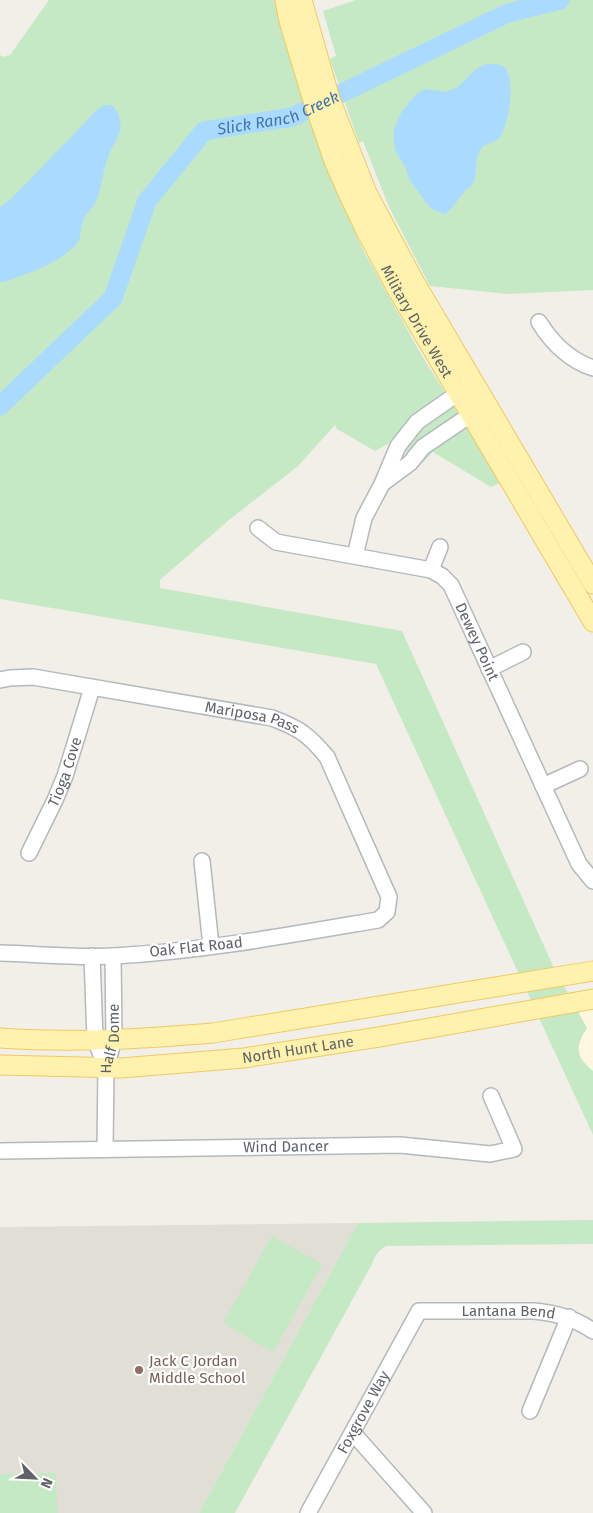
<svg xmlns="http://www.w3.org/2000/svg" width="593" height="1513" font-family="'Fira Sans',sans-serif">
  <style>
    .commercial { fill: #fef7e0 }
    .education { fill: #e1ded6 }
    .green { fill: #c5e8c5 }
    .water { fill: #aadaff }
    .lines { fill: none; stroke-linecap: round; stroke-linejoin: round }
    .stream { stroke: #aadaff; stroke-width: 3 }
    .river { stroke: #aadaff; stroke-width: 19 }
    .minor-casing { stroke: #b5b8bc; stroke-width: 18 }
    .major-casing { stroke: #f2c960; stroke-width: 21 }
    .minor { stroke: #fff; stroke-width: 15 }
    .major { stroke: #fff2af; stroke-width: 19 }
    .education-dot { fill: #8d6e63; stroke: #fff; stroke-width: 2 }
    .labels { text-anchor: middle; dominant-baseline: central; stroke-width: 4.5; stroke-linejoin: round; paint-order: stroke }
    .street-label { font-size: 15px; fill: #5f6368; stroke: #fff }
    .education-label { font-size: 15px; fill: #785e54; stroke: #fff; text-anchor: start }
    .water-label { font-size: 16px; font-style: italic; fill: #4174aa; stroke: #fff }
  </style>
  <rect width="100%" height="100%" fill="#f1efe8"/>
  <path class="commercial" d="M 593,1010 L 593,1074 L 583,1065 L 579,1056 L 578,1047 L 581,1037 L 571,1013 Z"/>
  <path class="education" d="M 358,1223 L 199,1513 L 0,1513 L 0,1227 Z"/>
  <g class="green">
    <path d="M 49,0 L 278,0 L 283,23 L 304,108 L 330,173 L 329,173 L 363,250 L 422,356 L 502,482 L 491,487 L 433,452 L 422,463 L 391,442 L 375,451 L 337,429 L 335,425 L 298,466 L 229,520 L 160,580 L 160,588 L 402,631 L 553,966 L 587,1028 C 575,1047 575,1056 593,1071 L 593,1135 L 376,664 L 0,599 L 0,55 L 4,57 L 10,55 Z"/>
    <path d="M 356,0 L 593,0 L 593,290 L 508,294 L 430,286 L 389,207 L 363,141 L 359,143 L 330,59 L 336,56 L 323,11 Z"/>
    <path d="M 593,1220 L 593,1244 L 386,1246 C 378,1251 375,1255 372,1264 L 235,1513 L 199,1513 L 358,1223 Z"/>
    <path d="M 272,1236 L 322,1264 L 273,1352 L 223,1323 Z"/>
    <path d="M 56,1473 L 57,1513 L 0,1513 L 0,1474 Z"/>
  </g>
  <g class="water">
    <path d="M 486,64 C 492,64 499,63 504,67 C 517,78 508,125 500,137 C 495,143 485,143 481,149 C 473,161 478,173 473,183 C 472,186 468,188 465,191 C 458,198 454,208 445,214 L 431,209 L 409,179 L 406,168 L 396,152 L 394,143 L 394,129 L 401,113 L 416,94 L 425,89 L 446,92 L 458,87 L 476,69 Z"/>
    <path d="M 105,105 L 112,105 C 118,112 122,121 120,130 C 119,138 112,146 109,154 C 103,169 102,187 96,202 C 92,209 86,213 83,221 C 80,230 82,238 75,246 C 55,265 29,273 4,282 L 0,282 L 0,207 L 11,199 L 99,108 Z"/>
  </g>
  <g class="lines">
    <path class="stream" d="M 532,7 L 539,0"/>
    <path class="river" id="s1" d="M 0,406 L 113,298 L 147,201 L 204,131 L 292,117 L 508,13 L 560,0"/>
    <g class="minor-casing">
      <g id="minor">
        <path d="M 539,322 C 552,343 569,360 593,368"/>
        <path d="M 383,483 L 410,463 L 423,447 L 479,409"/>
        <path id="s2" d="M 258,528 L 276,542 L 431,570 L 442,576 L 451,585 L 579,864 L 593,881"/>
        <path d="M 355,556 L 364,518 L 382,484 L 398,446 L 417,422 L 467,387"/>
        <path d="M 431,570 L 440,547"/>
        <path d="M 489,669 L 523,652"/>
        <path id="s3" d="M 0,680 L 10,678 L 33,677 L 272,718 C 299,728 309,735 327,757 L 389,897 L 387,912 L 378,920 C 290,935 203,951 114,956 C 76,958 38,954 0,953"/>
        <path d="M 543,786 L 580,769"/>
        <path id="s4" d="M 29,853 L 55,800 L 65,776 L 92,688"/>
        <path d="M 202,861 L 211,946"/>
        <path d="M 92,956 L 95,1039 L 106,1068"/>
        <path id="s5" d="M 105,1149 L 106,1068 L 114,1039 L 113,956"/>
        <path id="s6" d="M 0,1151 L 400,1145 L 490,1154 L 514,1149 L 491,1096"/>
        <path d="M 530,1411 L 569,1317"/>
        <path d="M 353,1433 L 424,1513"/>
        <path id="s7" d="M 308,1513 L 419,1311 L 534,1311 C 556,1313 575,1318 593,1331"/>
      </g>
    </g>
    <g class="major-casing">
      <g id="major">
        <path id="s8" d="M 285,0 L 289,21 L 311,94 L 334,161 L 348,193 L 365,229 L 397,289 L 593,622"/>
        <path d="M 302,0 L 330,99 L 367,193 L 414,281 L 593,584"/>
        <path d="M 0,1038 C 71,1043 142,1039 213,1033 L 593,971"/>
        <path id="s9" d="M 0,1065 L 121,1068 L 244,1058 L 379,1037 L 593,999"/>
      </g>
    </g>
    <use href="#minor" class="minor"/>
    <use href="#major" class="major"/>
  </g>
  <circle class="education-dot" cx="139" cy="1370" r="5"/>
  <g class="labels">
    <g class="street-label">
      <text stroke="none"><textPath href="#s8" startOffset="349">Military Drive West</textPath></text>
      <text stroke="none"><textPath href="#s2" startOffset="268">Dewey Point</textPath></text>
      <text stroke="none"><textPath href="#s3" startOffset="256">Mariposa Pass</textPath></text>
      <text stroke="none"><textPath href="#s4" startOffset="89">Tioga Cove</textPath></text>
      <text transform="translate(196 947) rotate(-6)">Oak Flat Road</text>
      <text stroke="none"><textPath href="#s5" startOffset="111">Half Dome</textPath></text>
      <text stroke="none"><textPath href="#s9" startOffset="299">North Hunt Lane</textPath></text>
      <text stroke="none"><textPath href="#s6" startOffset="286">Wind Dancer</textPath></text>
      <text stroke="none"><textPath href="#s7" startOffset="320">Lantana Bend</textPath></text>
      <text stroke="none"><textPath href="#s7" startOffset="115">Foxgrove Way</textPath></text>
    </g>
    <g class="education-label">
      <text x="149" y="1361">Jack C Jordan<tspan x="149" dy="17">Middle School</tspan></text>
    </g>
    <g class="water-label">
      <text stroke="none"><textPath href="#s1" startOffset="426">Slick Ranch Creek</textPath></text>
    </g>
  </g>
  <g transform="translate(35 1478) rotate(114)" stroke="#ffffff" stroke-width="4" paint-order="stroke">
  <path d="M0-4L9 19L0 12L-9 19Z" fill="#5f6368"/>
  <text y="-8" font-size="14" font-weight="bold" text-anchor="middle" fill="#5f6368">N</text>
  </g>
</svg>
